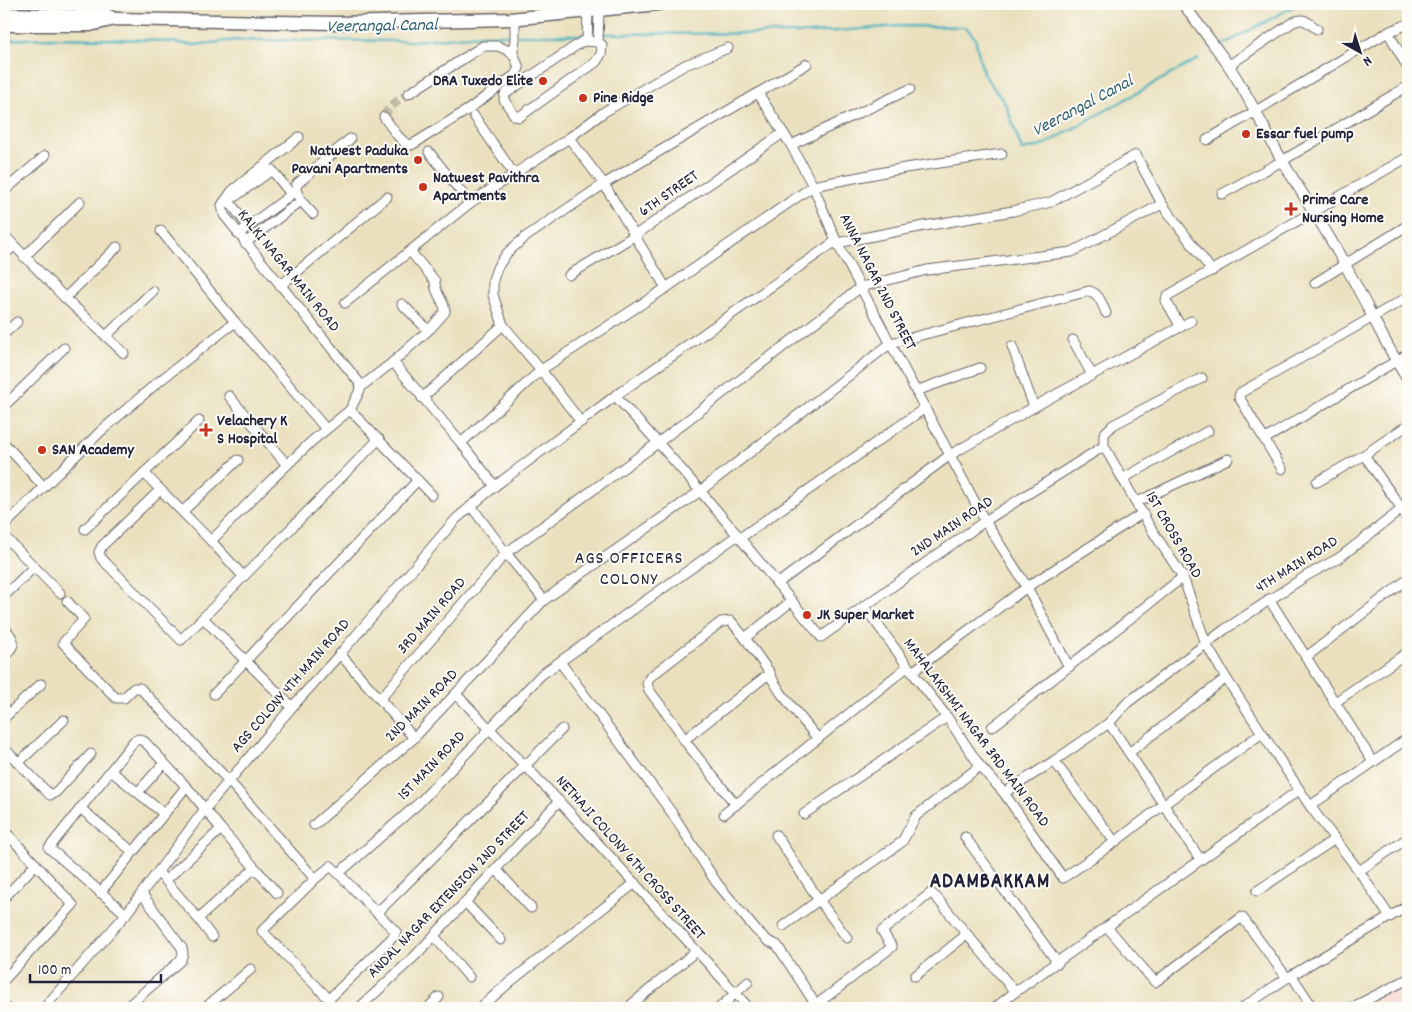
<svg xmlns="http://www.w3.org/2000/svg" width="1412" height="1012" font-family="Dekko,sans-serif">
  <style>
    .built { fill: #f7d0cb }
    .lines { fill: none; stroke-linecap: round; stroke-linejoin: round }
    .stream { stroke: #40afbc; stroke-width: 2.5 }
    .minor-tunnel { stroke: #c2baa3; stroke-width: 9; stroke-dasharray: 9 4.5; stroke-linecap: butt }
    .minor-casing { stroke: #686468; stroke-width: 11 }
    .tertiary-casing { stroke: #686468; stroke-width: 12 }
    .primary-casing { stroke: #686468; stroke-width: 15 }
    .minor { stroke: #fff; stroke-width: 9 }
    .tertiary { stroke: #fff; stroke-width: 10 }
    .primary { stroke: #fff; stroke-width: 12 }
    .poi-dot { fill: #c8321e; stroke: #fdfcf7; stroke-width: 2 }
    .labels { text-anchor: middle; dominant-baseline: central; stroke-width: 4; stroke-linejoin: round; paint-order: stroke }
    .poi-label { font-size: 16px; font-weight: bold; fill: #22223b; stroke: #fdfcf7; text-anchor: start }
    .street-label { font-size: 16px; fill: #22223b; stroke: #fdfcf7 }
    .water-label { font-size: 18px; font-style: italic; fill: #306175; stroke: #fdfcf7 }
    .neighbourhood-label { font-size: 18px; letter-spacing: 1px; fill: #22223b; stroke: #fdfcf7 }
    .district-label { font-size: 21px; font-weight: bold; letter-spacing: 1px; fill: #22223b; stroke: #fdfcf7 }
  </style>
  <rect width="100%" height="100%" fill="#fdfcf7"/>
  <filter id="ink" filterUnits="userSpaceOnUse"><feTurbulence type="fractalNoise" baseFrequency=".02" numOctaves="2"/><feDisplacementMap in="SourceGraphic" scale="10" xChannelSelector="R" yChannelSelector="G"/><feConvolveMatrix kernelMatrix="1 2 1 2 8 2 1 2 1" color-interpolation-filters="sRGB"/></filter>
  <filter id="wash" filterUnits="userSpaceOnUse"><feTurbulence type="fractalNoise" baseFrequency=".0096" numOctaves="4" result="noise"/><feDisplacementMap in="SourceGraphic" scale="20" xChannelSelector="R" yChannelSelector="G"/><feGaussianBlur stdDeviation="1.12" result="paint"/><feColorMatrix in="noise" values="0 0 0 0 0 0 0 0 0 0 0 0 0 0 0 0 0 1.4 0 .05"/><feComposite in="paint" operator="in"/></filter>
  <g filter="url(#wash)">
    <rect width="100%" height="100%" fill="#eae0bd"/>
    <path class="built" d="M 1408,982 L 1408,1008 L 1383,1008 L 1378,998 Z"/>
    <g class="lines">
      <g class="stream">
        <path d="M 600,34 L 810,33 L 900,26 L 966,27 L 975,38 L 983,73 L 1006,105 L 1022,150 L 1042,146 L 1198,59"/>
        <path d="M 518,35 L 585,35"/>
        <path d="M 4,40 L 48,38 L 151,40 L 195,45 L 236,40 L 413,41 L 481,35 L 512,35"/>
        <path d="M 1221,46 L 1298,4"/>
      </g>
    </g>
  </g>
  <g filter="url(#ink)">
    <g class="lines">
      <path class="minor-tunnel" d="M 384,117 C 387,107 399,100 408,94"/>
      <g class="minor-casing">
        <g id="minor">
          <path d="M 1388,32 L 1408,68"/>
          <path d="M 583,41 L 598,42 L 602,45 L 601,54 L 596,62 L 519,117 L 515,116 L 504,100 L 505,94 Z"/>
          <path d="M 587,41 L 588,11"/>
          <path d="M 598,42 L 599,10"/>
          <path d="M 512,54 L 515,40 L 515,18"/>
          <path d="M 1228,66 L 1293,22 C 1305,17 1307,22 1317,29"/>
          <path d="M 758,93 L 791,145 L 813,186 L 837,243 L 985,521 L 1027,587 L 1069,667"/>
          <path d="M 474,116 L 514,174"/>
          <path d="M 384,117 L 397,135 L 405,143 L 411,145 L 415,143 L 469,109 L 515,75 L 519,68 L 514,55 L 507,50 L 498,46 L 483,46 L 408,94"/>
          <path d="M 299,137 L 232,191 L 222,205 L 224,215 L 362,386"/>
          <path d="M 569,138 L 604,184 L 666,288"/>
          <path d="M 1207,140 L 1388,32 L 1408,24"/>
          <path d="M 791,145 L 910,89"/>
          <path d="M 429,152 L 470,203"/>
          <path d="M 4,191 L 45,156"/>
          <path d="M 1222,194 L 1282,161 L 1408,86"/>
          <path d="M 301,201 L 313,214"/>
          <path d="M 161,231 L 235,322"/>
          <path d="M 238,234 L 287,198 L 291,194 L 272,170 L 230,200 L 231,204 L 249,227"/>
          <path d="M 4,235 L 65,298 L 117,247"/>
          <path d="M 245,243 L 301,201 L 296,190 L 297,184 L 350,139"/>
          <path d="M 837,243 L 924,226 L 1013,211 L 1051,202 L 1136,155 L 1162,204 L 1212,271"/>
          <path d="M 4,255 L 14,246"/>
          <path d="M 24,257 L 80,202"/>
          <path d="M 569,275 L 634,236 L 783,133"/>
          <path d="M 1315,283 L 1408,225"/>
          <path d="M 280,286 L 387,197"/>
          <path d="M 65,298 L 124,353"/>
          <path d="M 345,303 L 470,203 L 569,138 L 604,112 L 685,65 L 728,48"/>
          <path d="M 402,304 L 428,330"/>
          <path d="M 1181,327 L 1166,301 L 1167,296 L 1408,157"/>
          <path d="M 4,334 L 17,322"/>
          <path d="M 106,336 L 153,291"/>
          <path d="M 1073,340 L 1092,375"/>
          <path d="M 1012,346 L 1034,407"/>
          <path d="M 393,362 L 461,443 L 495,486"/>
          <path d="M 1202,378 L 1113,425 L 1104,434 L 1104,446 L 1150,527 L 1183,577 L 1206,644 L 1226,678 L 1310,806 L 1359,871 L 1390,917"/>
          <path d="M 916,391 L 980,368"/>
          <path d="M 229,396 L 287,465"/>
          <path d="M 615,396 C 688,473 754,555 821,637 L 985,521 L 1104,446"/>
          <path d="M 422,398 L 503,325"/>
          <path d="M 4,406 L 64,348"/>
          <path d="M 350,410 L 432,495"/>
          <path d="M 581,422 L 541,370 L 503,325 L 493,295 L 493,280 L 497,268 L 507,253 L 524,238 L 604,184 L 807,64"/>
          <path d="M 1265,439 L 1408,354"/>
          <path d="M 4,443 L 44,487"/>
          <path d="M 461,443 L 541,370 L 666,288 L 813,186 L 905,168 L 1002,154"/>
          <path d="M 1364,455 L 1402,509 L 1408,521"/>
          <path d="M 1282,469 L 1239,397 L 1240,393 L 1408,297"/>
          <path d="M 144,473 L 211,541 L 243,576"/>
          <path d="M 1122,479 L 1208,431"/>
          <path d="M 1317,482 L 1364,455 L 1408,425"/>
          <path d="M 160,490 L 102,546 L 99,552 L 101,558 L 181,640 L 379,439"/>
          <path d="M 1137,502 L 1228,459"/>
          <path d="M 471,506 L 506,553 L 544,600"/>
          <path d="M 183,511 L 238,460"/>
          <path d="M 4,526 L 100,432 L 157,383 L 235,322 L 326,429"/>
          <path d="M 85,529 L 199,421"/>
          <path d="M 4,536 L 60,593"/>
          <path d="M 740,538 L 925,408"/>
          <path d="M 211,541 L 264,487 L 312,441 L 350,410 L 362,386 L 393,362 L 431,328 L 445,312 C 445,300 434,294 435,281 L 410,251"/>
          <path d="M 777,584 L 950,455 L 1048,399 L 1191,321"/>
          <path d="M 4,596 L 34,567"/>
          <path d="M 1269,599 L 1373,762"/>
          <path d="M 67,601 L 84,619 L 63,643 L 116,698 L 124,698 L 134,688 L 140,688 L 229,781 L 315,879 L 262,931 L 327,997 L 330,998 L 394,936 L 396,932 L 331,866 L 315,879"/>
          <path d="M 864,606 L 912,672 L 947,717 L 980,766 L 1004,793 L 1063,878 L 1115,842 L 1163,805 L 1262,733"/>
          <path d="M 203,618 L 292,707"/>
          <path d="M 4,628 C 16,640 17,644 4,657"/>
          <path d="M 745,638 L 792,601"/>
          <path d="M 340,654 L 414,738"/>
          <path d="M 1306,657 L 1408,579"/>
          <path d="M 560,662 L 672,813 L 716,882 L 755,929 L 768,941 L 777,945 L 816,1005"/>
          <path d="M 912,672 L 1027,587 L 1143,513"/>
          <path d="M 769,674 L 781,693 L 818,739"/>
          <path d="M 214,694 L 418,480"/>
          <path d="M 456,694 L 559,801 L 749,1008"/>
          <path d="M 380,699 L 506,553 L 659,442 L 861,287 L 927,270 L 1072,252 L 1162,204"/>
          <path d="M 1334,703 L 1408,652"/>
          <path d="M 4,718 L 41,684"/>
          <path d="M 1109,723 L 1200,859"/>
          <path d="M 992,727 L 1183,577"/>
          <path d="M 684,740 L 770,673 L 745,638 L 731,621 L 721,622 L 650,677 L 647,683 L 649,690 L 678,729 L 684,740 L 736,805"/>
          <path d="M 4,748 L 50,795 L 56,792 L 91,754"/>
          <path d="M 1130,752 L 1226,678"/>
          <path d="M 1054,761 L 1115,842"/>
          <path d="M 18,763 L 64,720"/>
          <path d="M 111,771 L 163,813"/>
          <path d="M 138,792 L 164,763"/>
          <path d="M 1004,793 L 1054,761 L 1109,723 L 1127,703 L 1224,630 L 1306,576 L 1339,558 L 1402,509"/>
          <path d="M 1310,806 L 1408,738"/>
          <path d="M 80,808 L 133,852"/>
          <path d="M 724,814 L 907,667"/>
          <path d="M 804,814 L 947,717"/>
          <path d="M 314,825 L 414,738 L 544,600 L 699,492 L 891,343 L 1089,291 C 1099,293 1102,304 1106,313"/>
          <path d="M 4,830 L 73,905 L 4,980"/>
          <path d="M 776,835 L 819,900 L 902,842 L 916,816 L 980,766"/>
          <path d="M 965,837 L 1058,963"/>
          <path d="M 255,868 L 277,893"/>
          <path d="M 496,869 L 531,908"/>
          <path d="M 1359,871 L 1408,838"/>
          <path d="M 339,873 L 419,803 L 541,675 L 738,535"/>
          <path d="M 166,880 L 221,829"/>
          <path d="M 1257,891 L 1335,839"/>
          <path d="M 100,893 L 186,787"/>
          <path d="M 4,898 L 36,864"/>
          <path d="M 465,902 L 501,940"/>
          <path d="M 377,913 L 562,729"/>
          <path d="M 126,914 L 49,848 L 134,741 L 139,739 L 145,742 L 192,793 L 221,829 L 255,868 L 201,916 L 197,917 L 158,872"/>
          <path d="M 197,917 L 212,937"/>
          <path d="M 783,926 L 819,900 L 847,938"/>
          <path d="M 1107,927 L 1155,982 L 1242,917 L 1287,978"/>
          <path d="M 434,936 L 469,977"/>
          <path d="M 915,976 L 966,935"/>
          <path d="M 1292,976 L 1313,1008"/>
          <path d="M 631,1005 L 695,952"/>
          <path d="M 4,1006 L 7,1008"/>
          <path d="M 44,1008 L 126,914 L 205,809 L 292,707 L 340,654 L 456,519 L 495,486 L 615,396 L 836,241"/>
          <path d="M 126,1008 L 181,960 L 183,953 L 182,948 L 142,894"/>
          <path d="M 205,1008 L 251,969"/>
          <path d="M 359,1008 L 415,956 L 559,801"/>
          <path d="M 428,1008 L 439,997"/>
          <path d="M 480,1008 L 510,982 L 635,883"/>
          <path d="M 719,1008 L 748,982"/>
          <path d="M 812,1008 L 892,947 L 882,931 L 931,893 L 936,897 L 1015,992"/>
          <path d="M 995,1008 L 1015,992 L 1299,790"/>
          <path d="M 1242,1008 L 1287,978 L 1408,906"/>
          <path d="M 1351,1008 L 1408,979"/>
        </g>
      </g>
      <g class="tertiary-casing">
        <path id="tertiary" d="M 1183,4 C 1197,22 1211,41 1224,59 C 1247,91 1263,128 1283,162 C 1303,195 1325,228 1344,263 C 1366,302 1384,343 1408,380"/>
      </g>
      <g class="primary-casing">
        <g id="primary">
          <path d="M 4,14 L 84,16 L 104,14 L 111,17"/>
          <path d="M 4,25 L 90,25 L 115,19 L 338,23 L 510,19 L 658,4"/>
        </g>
      </g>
      <use href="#minor" class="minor"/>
      <use href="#tertiary" class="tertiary"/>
      <use href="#primary" class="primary"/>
    </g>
  </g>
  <g class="poi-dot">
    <circle cx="543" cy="81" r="5"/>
    <circle cx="583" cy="98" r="5"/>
    <circle cx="1246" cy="134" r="5"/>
    <circle cx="418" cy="160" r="5"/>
    <circle cx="423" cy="187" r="5"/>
    <path d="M1288.5 201.5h5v5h5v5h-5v5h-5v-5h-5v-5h5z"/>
    <path d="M203.5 422.5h5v5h5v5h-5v5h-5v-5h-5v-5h5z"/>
    <circle cx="42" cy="450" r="5"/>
    <circle cx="807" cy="615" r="5"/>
  </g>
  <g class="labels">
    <g class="poi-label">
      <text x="533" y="81" text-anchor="end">DRA Tuxedo Elite</text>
      <text x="593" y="98">Pine Ridge</text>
      <text x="1256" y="134">Essar fuel pump</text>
      <text x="408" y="151" text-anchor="end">Natwest Paduka<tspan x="408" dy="18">Pavani Apartments</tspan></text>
      <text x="433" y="178">Natwest Pavithra<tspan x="433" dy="18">Apartments</tspan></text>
      <text x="1302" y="200">Prime Care<tspan x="1302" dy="18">Nursing Home</tspan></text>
      <text x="217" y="421">Velachery K<tspan x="217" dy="18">S Hospital</tspan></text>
      <text x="52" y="450">SAN Academy</text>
      <text x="817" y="615">JK Super Market</text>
    </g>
    <g class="street-label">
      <text transform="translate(669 194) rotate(-35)">6TH STREET</text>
      <text transform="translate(288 271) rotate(51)">KALKI NAGAR MAIN ROAD</text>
      <text transform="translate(877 282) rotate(63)">ANNA NAGAR 2ND STREET</text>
      <text transform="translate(952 527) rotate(-34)">2ND MAIN ROAD</text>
      <text transform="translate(1173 535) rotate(60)">1ST CROSS ROAD</text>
      <text transform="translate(1297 565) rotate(-32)">4TH MAIN ROAD</text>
      <text transform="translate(432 616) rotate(-49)">3RD MAIN ROAD</text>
      <text transform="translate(291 686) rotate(-49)">AGS COLONY 4TH MAIN ROAD</text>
      <text transform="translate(422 706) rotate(-45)">2ND MAIN ROAD</text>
      <text transform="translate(976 733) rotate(53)">MAHALAKSHMI NAGAR 3RD MAIN ROAD</text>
      <text transform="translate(432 766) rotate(-46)">1ST MAIN ROAD</text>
      <text transform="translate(630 858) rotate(48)">NETHAJI COLONY 6TH CROSS STREET</text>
      <text transform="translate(449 895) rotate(-46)">ANDAL NAGAR EXTENSION 2ND STREET</text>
    </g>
    <g class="water-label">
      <text transform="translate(382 27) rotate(-1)">Veerangal Canal</text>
      <text transform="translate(1083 107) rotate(-28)">Veerangal Canal</text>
    </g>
    <g class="neighbourhood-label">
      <text x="629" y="559">AGS OFFICERS<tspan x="629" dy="21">COLONY</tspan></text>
    </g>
    <g class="district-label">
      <text x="990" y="883">ADAMBAKKAM</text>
    </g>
  </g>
  <rect width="1412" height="1012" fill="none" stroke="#fdfcf7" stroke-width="20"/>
  <g transform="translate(1360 52) rotate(141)" stroke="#fdfcf7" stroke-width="4" paint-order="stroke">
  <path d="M0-4L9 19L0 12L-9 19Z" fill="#22223b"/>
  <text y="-8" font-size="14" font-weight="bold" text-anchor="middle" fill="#22223b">N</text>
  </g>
  <path d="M30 974v8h131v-8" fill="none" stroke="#22223b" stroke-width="2.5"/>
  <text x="38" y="974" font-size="15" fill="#22223b" stroke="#fdfcf7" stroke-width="4" paint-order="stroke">100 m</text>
</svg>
